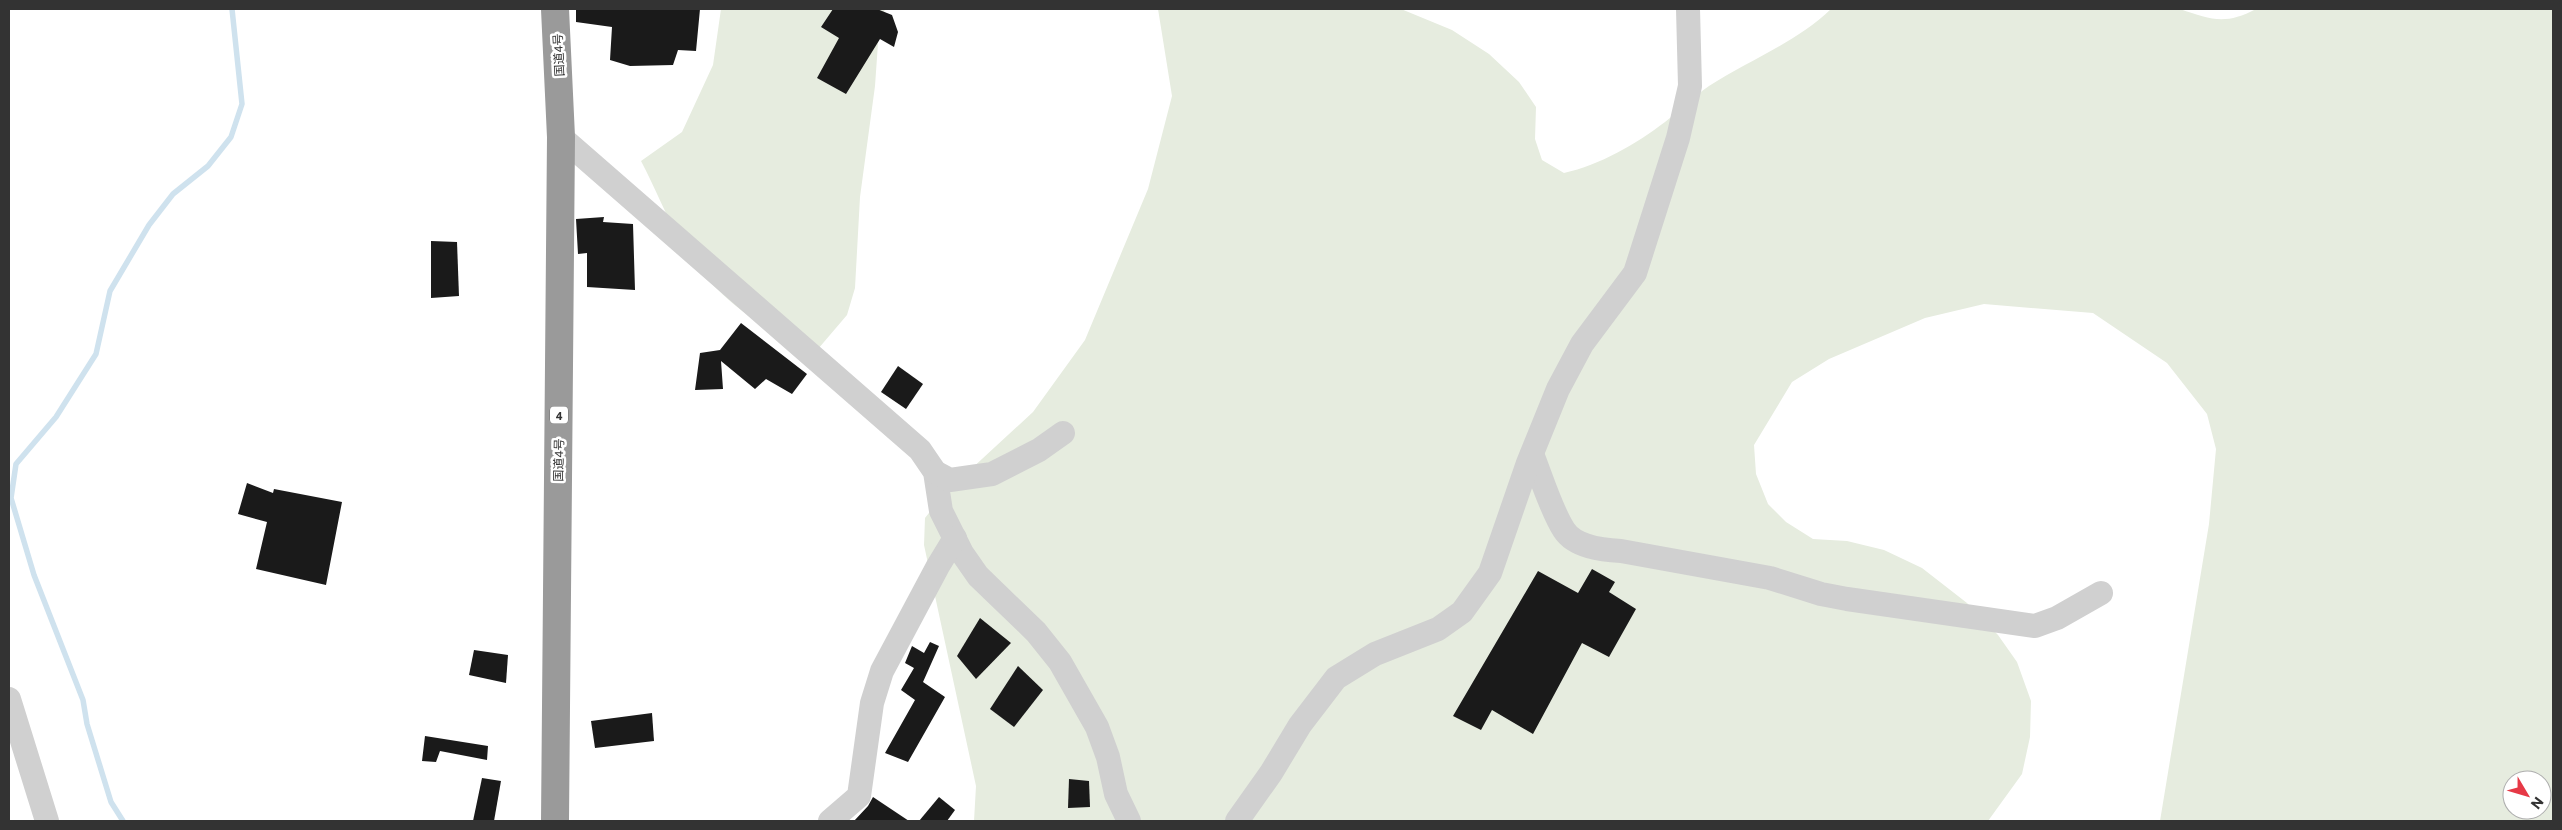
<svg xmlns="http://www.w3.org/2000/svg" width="2562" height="830" font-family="Commissioner,'Noto Sans JP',sans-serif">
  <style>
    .green { fill: #e6ecdf; fill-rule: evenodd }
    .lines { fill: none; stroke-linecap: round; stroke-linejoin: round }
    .stream { stroke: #cfe2ee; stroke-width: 5.5 }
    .building { fill: #1a1a1a }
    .minor { stroke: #d0d0d0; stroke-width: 24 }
    .highway { stroke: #9a9a9a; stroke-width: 28 }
    .labels { text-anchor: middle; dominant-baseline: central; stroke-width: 5; stroke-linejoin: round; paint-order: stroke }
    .shield { fill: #fff; stroke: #707070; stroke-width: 1 }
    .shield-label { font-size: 11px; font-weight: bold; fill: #333 }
    .street-label { font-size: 12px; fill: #333; stroke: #fff }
  </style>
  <rect width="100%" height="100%" fill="#fff"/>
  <g class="green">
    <path d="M 721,9 L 885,9 L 879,29 L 875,86 L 860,197 L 855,288 L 847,315 L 818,349 C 758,329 715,298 682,243 C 666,217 655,187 641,161 L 682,132 L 713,65 Z"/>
    <path d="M 1158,9 L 1401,9 L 1452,30 L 1489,54 L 1519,82 L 1536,107 L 1535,139 L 1542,160 L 1564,173 C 1600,165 1636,144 1665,122 C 1680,110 1694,96 1709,86 C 1749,60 1797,42 1831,9 L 2180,9 C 2211,20 2226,25 2256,9 L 2553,9 L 2553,821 L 2160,821 L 2209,524 L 2216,449 L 2207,414 L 2167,363 L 2093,313 L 1984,304 L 1925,318 L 1829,359 L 1792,382 L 1754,445 L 1756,474 L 1768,504 L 1786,522 L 1813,539 L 1847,541 L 1884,550 L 1922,568 L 1967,603 L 1998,635 L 2017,662 L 2031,701 L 2030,737 L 2022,774 L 1988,821 L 974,821 L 976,786 L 924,545 L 925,518 L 943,495 L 1033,412 L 1085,340 L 1148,189 L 1172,96 ZM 2512,780 L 2542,780 L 2542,810 L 2512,810 Z"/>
  </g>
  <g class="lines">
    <path class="stream" d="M 123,821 L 111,802 L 87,724 L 83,700 L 34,575 L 11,498 L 16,464 L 56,417 L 96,354 L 110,291 L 149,225 L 173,194 L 208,166 L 231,137 L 242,104 L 232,9"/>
  </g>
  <g class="building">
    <path d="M 576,9 L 700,9 L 696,51 L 678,50 L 673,65 L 630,66 L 610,60 L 612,27 L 576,22 Z"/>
    <path d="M 833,9 L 877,9 L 892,15 L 898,32 L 894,47 L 880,39 L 846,94 L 817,78 L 839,38 L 821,27 Z"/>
    <path d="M 604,217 L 603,222 L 633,224 L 635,290 L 587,287 L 587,253 L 578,254 L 576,219 Z"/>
    <path d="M 431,241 L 457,242 L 459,296 L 431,298 Z"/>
    <path d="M 741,323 L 807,374 L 792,394 L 766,379 L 755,389 L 721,361 L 723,389 L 695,390 L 700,353 L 720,350 Z"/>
    <path d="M 898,366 L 923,384 L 906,409 L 881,392 Z"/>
    <path d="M 247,483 L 273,493 L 274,489 L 342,502 L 326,585 L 256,569 L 267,522 L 238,514 Z"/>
    <path d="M 1592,569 L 1615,582 L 1609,592 L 1636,609 L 1609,657 L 1582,643 L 1533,734 L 1492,710 L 1481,730 L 1453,716 L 1538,571 L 1578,593 Z"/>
    <path d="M 980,618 L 1011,643 L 976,679 L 957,656 Z"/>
    <path d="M 930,642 L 939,646 L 923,682 L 945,697 L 908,762 L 885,753 L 915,700 L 901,690 L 914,668 L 905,663 L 912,646 L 924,653 Z"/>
    <path d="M 474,650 L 508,655 L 506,683 L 469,675 Z"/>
    <path d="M 1018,666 L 1043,690 L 1014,727 L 990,709 Z"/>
    <path d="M 652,713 L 654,741 L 595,748 L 591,721 Z"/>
    <path d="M 425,736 L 488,746 L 487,760 L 440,751 L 436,762 L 422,761 Z"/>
    <path d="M 482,778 L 501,781 L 494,821 L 473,821 Z"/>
    <path d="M 1069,779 L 1089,781 L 1090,807 L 1068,808 Z"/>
    <path d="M 873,797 L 909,821 L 854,821 L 868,806 Z"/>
    <path d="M 939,797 L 955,810 L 947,821 L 919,821 Z"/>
  </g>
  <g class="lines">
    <g class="minor">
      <path d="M 561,137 L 920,450 L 935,472 L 941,511 L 962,553 L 978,576 L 1036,632 L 1060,662 L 1097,727 L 1108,757 L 1116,794 L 1129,821"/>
      <path d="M 1532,454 C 1541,476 1551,510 1564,530 C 1575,547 1602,550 1621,551 L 1770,578 L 1821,594 L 1847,599 L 2035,626 L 2057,618 L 2101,593"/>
      <path d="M 935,472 L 950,480 L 992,474 L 1039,450 L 1063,433"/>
      <path d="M 9,699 L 47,821"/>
      <path d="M 830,821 L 859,796 L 872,703 L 882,671 L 938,566 L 955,538"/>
      <path d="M 1237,821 L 1271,773 L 1300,725 L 1336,678 L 1375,654 L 1438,629 L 1462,612 L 1490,573 L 1528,463 L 1558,389 L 1582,344 L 1635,273 L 1678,138 L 1690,86 L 1688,9"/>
    </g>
    <path class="highway" d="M 555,821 L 561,137 L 555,9"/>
  </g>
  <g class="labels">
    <rect class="shield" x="550" y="406.5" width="18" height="17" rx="4"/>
    <g class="shield-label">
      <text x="559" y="415">4</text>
    </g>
    <g class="street-label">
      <text transform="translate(558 55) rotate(-93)">国道4号</text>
      <text transform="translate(558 460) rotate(-89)">国道4号</text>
    </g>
  </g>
  <rect width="2562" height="830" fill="none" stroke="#333333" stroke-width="20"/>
  <g transform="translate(2527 795) rotate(128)"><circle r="24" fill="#ffffff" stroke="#adadad"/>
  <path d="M0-4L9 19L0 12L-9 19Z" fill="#e63946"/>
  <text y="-8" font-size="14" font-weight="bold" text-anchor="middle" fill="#333333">N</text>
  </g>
</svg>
